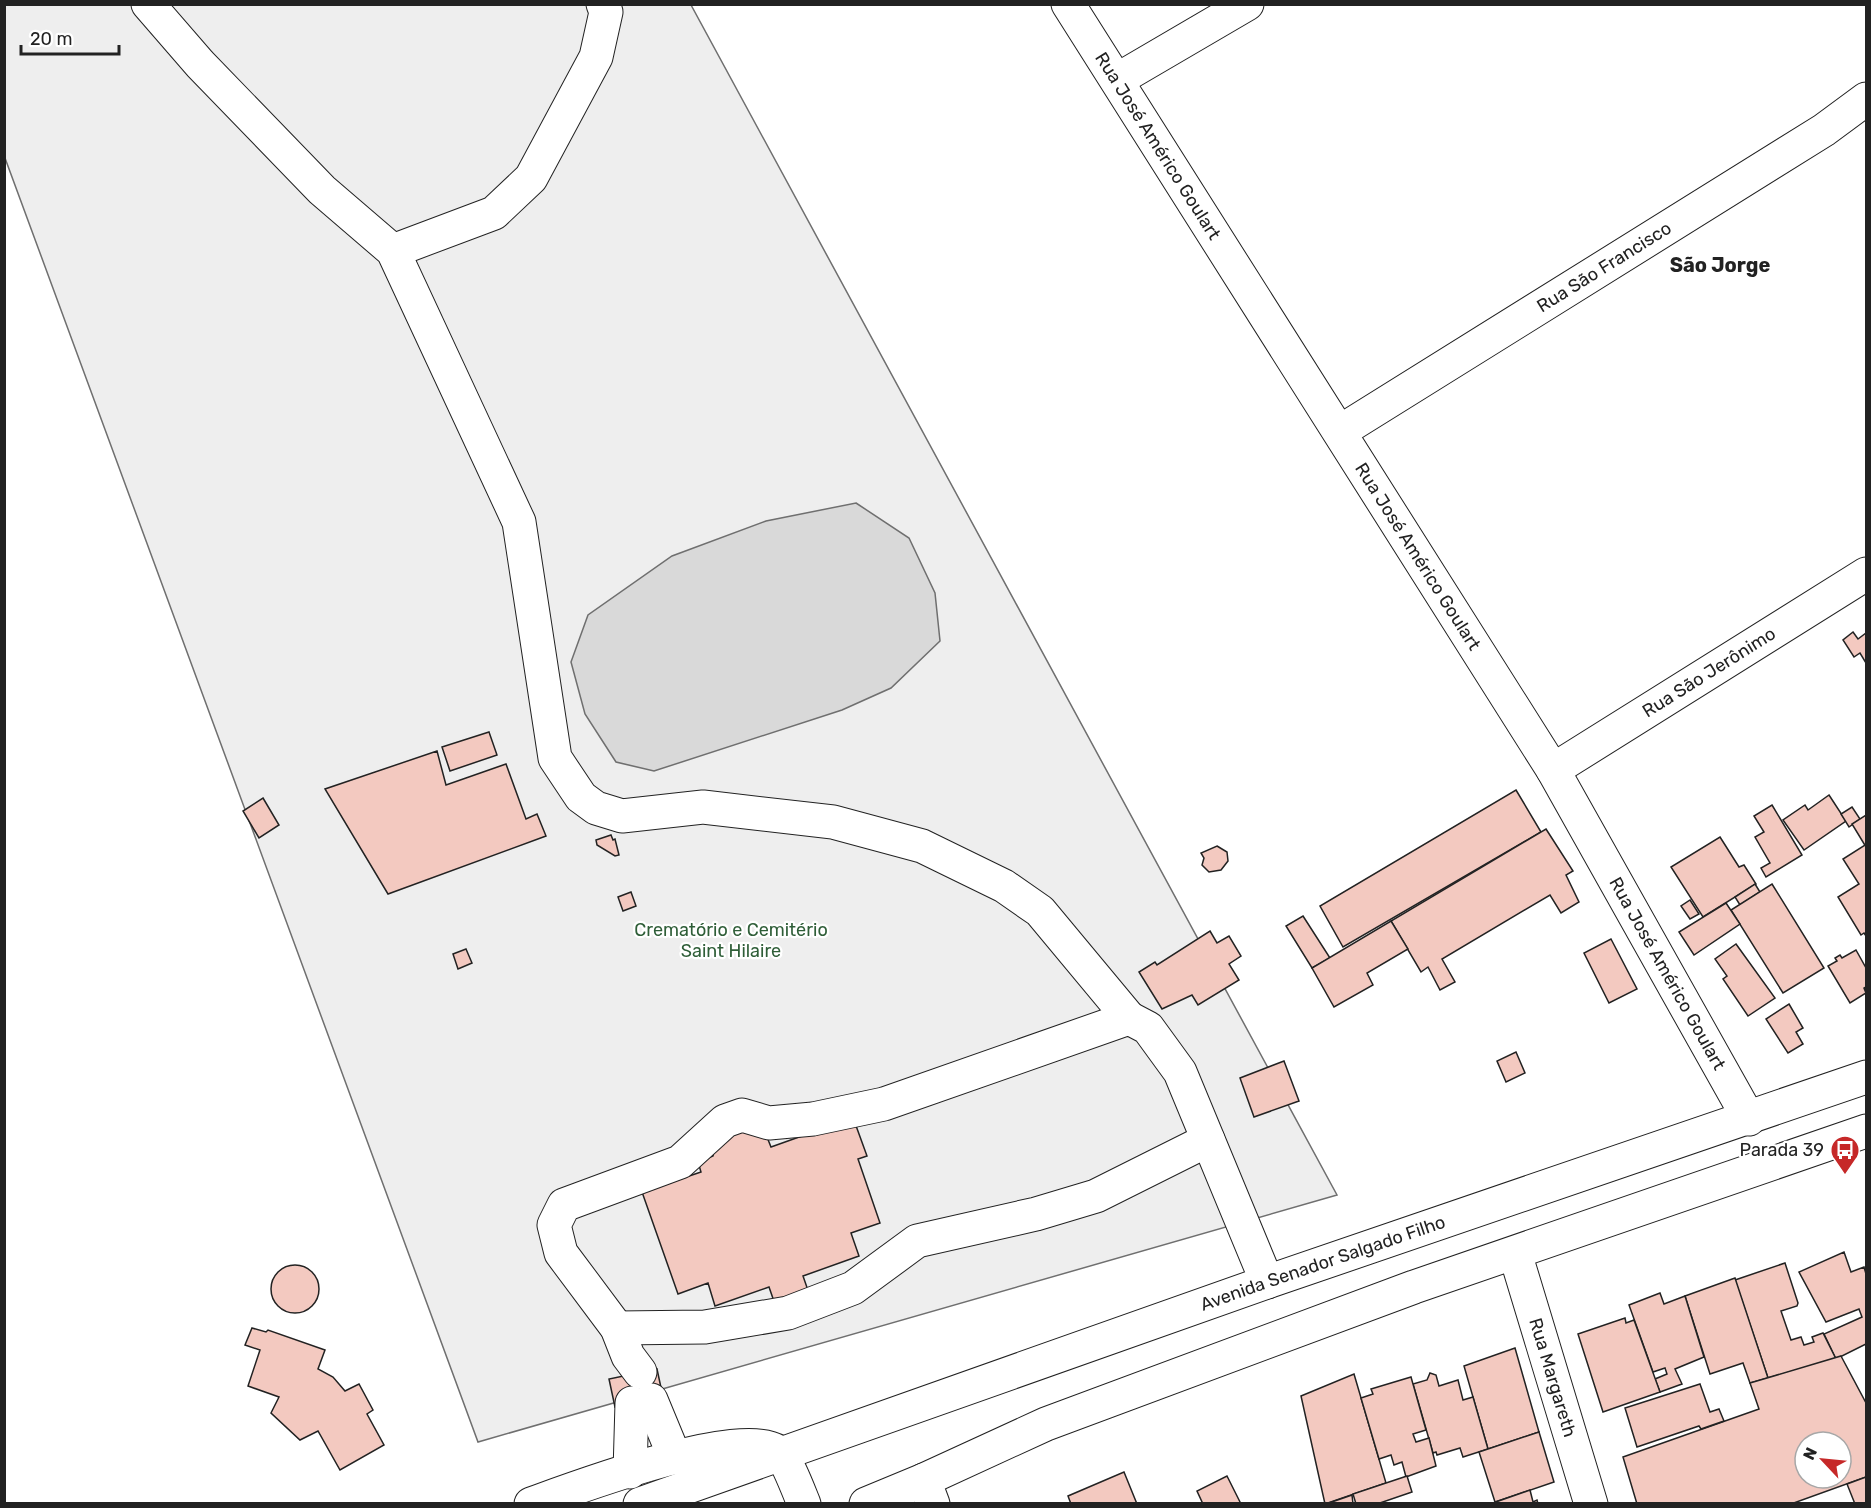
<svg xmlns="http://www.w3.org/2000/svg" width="1871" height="1508" font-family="Rubik,sans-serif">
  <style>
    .green { fill: #eee; stroke: #6f6f6f; stroke-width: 1.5 }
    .water { fill: #d9d9d9; stroke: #6f6f6f; stroke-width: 1.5 }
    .building { fill: #f3c9c0; stroke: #222; stroke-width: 1.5; fill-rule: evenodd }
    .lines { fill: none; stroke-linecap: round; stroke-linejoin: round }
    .minor-casing { stroke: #222; stroke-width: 35 }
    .major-casing { stroke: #222; stroke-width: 35 }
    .minor { stroke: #fff; stroke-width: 33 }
    .major { stroke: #fff; stroke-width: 33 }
    .labels { text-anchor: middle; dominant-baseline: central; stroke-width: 4.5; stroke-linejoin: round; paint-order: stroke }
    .street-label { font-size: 18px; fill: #222; stroke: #fff }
    .park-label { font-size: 18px; fill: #2f5e38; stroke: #fff }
    .poi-label { font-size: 18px; fill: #222; stroke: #fff; text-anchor: end }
    .neighbourhood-label { font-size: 20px; font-weight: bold; fill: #222; stroke: #fff }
  </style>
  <rect width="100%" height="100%" fill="#fff"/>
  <path class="green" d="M 5,5 L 691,5 L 1337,1195 L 478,1442 L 5,158 Z"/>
  <path class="water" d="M 856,503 L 909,538 L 935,593 L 940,641 L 891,688 L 842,710 L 654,771 L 616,762 L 585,714 L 571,662 L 588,615 L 672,556 L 766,521 Z"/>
  <g class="building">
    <path d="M 1853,632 L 1858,639 L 1866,633 L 1866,663 L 1860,653 L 1854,657 L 1843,640 Z"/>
    <path d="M 489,732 L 497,755 L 450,771 L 442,747 Z"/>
    <path d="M 437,751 L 446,785 L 506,764 L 526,819 L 537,814 L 546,836 L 388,894 L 325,789 Z"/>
    <path d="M 1516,790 L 1541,832 L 1343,947 L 1320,906 Z"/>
    <path d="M 1829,795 L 1846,821 L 1804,850 L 1783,820 L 1805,805 L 1808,810 Z"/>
    <path d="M 263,798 L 279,825 L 259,838 L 243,811 Z"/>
    <path d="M 1772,805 L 1802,855 L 1766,877 L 1761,868 L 1770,863 L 1755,837 L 1764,832 L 1754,816 Z"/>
    <path d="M 1852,807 L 1860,819 L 1849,827 L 1841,814 Z"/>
    <path d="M 1866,815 L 1866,847 L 1852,824 Z"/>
    <path d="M 1546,829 L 1573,871 L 1566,875 L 1579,902 L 1561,913 L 1550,895 L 1442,959 L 1455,982 L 1440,990 L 1428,967 L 1421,972 L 1391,921 Z"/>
    <path d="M 611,835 L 613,840 L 615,839 L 619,855 L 615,856 L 597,845 L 596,840 Z"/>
    <path d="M 1720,837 L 1739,867 L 1744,865 L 1756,884 L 1703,917 L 1671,867 Z"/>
    <path d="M 1865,845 L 1866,847 L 1866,936 L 1864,933 L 1861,935 L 1838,897 L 1859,884 L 1843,859 Z"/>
    <path d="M 1217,846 L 1227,852 L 1228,861 L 1221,870 L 1209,872 L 1202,865 L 1204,858 L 1201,853 Z"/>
    <path d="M 1755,884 L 1760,892 L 1740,905 L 1735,897 Z"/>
    <path d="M 1772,884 L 1824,968 L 1783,993 L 1731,910 Z"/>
    <path d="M 631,892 L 636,906 L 623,911 L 618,897 Z"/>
    <path d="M 1690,900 L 1699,914 L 1690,919 L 1681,906 Z"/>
    <path d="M 1726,903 L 1740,924 L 1694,955 L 1679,932 Z"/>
    <path d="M 1303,916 L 1330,958 L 1312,968 L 1286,926 Z"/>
    <path d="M 1391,921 L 1408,949 L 1367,973 L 1373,985 L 1334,1007 L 1312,968 Z"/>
    <path d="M 1210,931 L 1217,943 L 1229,936 L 1241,956 L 1229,964 L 1239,980 L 1198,1005 L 1192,995 L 1162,1009 L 1139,972 L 1155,962 L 1157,965 Z"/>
    <path d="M 1611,939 L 1637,989 L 1609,1003 L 1584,953 Z"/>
    <path d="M 1736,944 L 1775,998 L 1748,1016 L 1723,979 L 1727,976 L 1715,959 Z"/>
    <path d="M 466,949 L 472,963 L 458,969 L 453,954 Z"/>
    <path d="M 1856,950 L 1866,968 L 1866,987 L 1864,988 L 1866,993 L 1850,1003 L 1828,966 L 1837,961 L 1835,958 L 1840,955 L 1842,958 Z"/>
    <path d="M 1789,1004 L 1803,1028 L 1796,1032 L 1803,1044 L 1788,1053 L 1766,1019 Z"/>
    <path d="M 1516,1052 L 1525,1073 L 1506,1082 L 1497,1061 Z"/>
    <path d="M 1284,1061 L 1299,1101 L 1254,1117 L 1240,1078 Z"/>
    <path d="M 844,1121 L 855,1123 L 867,1156 L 858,1159 L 880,1223 L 851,1233 L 859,1256 L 803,1276 L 811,1299 L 777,1310 L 769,1287 L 715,1306 L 708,1283 L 678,1294 L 642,1192 L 701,1172 L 698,1162 L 713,1156 L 716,1142 L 741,1125 L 767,1137 L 771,1147 Z"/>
    <path d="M 1844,1252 L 1851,1272 L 1864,1267 L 1866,1274 L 1866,1344 L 1836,1359 L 1824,1334 L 1862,1317 L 1859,1309 L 1826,1322 L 1799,1272 Z"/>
    <path d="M 1785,1263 L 1798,1303 L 1797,1306 L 1781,1311 L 1791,1340 L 1801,1337 L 1804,1345 L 1814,1342 L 1812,1337 L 1823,1333 L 1836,1359 L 1768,1378 L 1735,1280 Z"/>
    <circle cx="295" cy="1289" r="24"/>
    <path d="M 1735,1278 L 1768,1378 L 1750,1383 L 1743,1363 L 1710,1374 L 1685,1296 Z"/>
    <path d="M 1660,1293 L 1664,1304 L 1685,1296 L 1704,1357 L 1675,1369 L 1682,1384 L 1660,1392 L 1655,1379 L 1667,1374 L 1665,1368 L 1653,1372 L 1629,1305 Z"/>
    <path d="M 1625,1318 L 1626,1323 L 1634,1320 L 1660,1392 L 1603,1412 L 1578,1334 Z"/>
    <path d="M 252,1328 L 266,1332 L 268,1330 L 325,1350 L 318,1369 L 333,1377 L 345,1391 L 359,1384 L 373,1410 L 367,1414 L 384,1445 L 340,1470 L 318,1431 L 300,1440 L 271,1413 L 279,1397 L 248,1386 L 260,1350 L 245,1345 Z"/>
    <path d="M 1515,1348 L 1539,1432 L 1488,1449 L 1464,1366 Z"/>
    <path d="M 1841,1356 L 1866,1403 L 1866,1477 L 1791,1504 L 1637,1504 L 1623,1457 L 1759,1409 L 1750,1383 ZM 1805,1442 L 1841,1442 L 1841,1478 L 1805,1478 Z"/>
    <path d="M 657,1369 L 663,1397 L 615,1407 L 609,1379 Z"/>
    <path d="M 1430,1373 L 1436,1375 L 1439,1386 L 1458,1380 L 1463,1400 L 1473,1397 L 1488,1449 L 1463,1457 L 1460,1448 L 1437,1455 L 1436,1452 L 1433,1453 L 1413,1384 L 1427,1380 Z"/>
    <path d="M 1354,1374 L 1386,1483 L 1325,1504 L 1301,1396 Z"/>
    <path d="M 1411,1377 L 1426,1430 L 1413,1434 L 1416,1442 L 1429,1438 L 1436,1466 L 1406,1477 L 1402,1462 L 1394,1465 L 1391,1455 L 1379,1459 L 1361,1398 L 1373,1394 L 1371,1389 Z"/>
    <path d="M 1700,1384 L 1710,1412 L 1719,1409 L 1724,1421 L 1701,1429 L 1699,1426 L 1637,1447 L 1625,1408 Z"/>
    <path d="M 1539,1432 L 1554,1482 L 1495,1502 L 1479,1452 Z"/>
    <path d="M 1124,1472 L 1137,1504 L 1071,1504 L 1068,1496 Z"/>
    <path d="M 1227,1476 L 1241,1504 L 1203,1504 L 1197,1491 Z"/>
    <path d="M 1407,1476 L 1412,1492 L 1377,1504 L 1356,1504 L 1353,1494 Z"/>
    <path d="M 1866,1477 L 1866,1504 L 1855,1504 L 1847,1484 Z"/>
    <path d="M 1530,1490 L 1533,1502 L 1537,1500 L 1538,1504 L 1490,1504 Z"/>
    <path d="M 1352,1495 L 1353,1504 L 1326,1504 Z"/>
  </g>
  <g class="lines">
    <g class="minor-casing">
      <g id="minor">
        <path d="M 148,4 L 200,64 L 322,190 L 393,251 L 519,522 L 555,758 L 581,797 L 596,808 L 622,816 L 703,807 L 833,822 L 922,846 L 1004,886 L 1040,911 L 1129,1018"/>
        <path id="s1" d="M 1068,4 L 1553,770 L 1749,1119"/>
        <path d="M 1117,80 L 1247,4"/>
        <path d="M 393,251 L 494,213 L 531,178 L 596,57 L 606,12 L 603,4"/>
        <path id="s2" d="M 1341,431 L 1824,130 L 1866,99"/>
        <path id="s3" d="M 1553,770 L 1866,574"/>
        <path id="s4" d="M 1515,1253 L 1591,1504"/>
        <path d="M 617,1328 L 705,1327 L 788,1313 L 853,1288 L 917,1241 L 1036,1214 L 1096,1196 L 1208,1140"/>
        <path d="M 640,1372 L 628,1356 L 617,1328 L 561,1253 L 554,1225 L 564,1205 L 680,1162 L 725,1121 L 742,1115 L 769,1123 L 813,1119 L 884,1104 L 1129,1018 L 1148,1028 L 1180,1072 L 1267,1282"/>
        <path d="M 651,1400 L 675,1458"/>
        <path d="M 630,1472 L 632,1403"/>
        <path d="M 924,1480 L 933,1504"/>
        <path d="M 531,1504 C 578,1487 738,1427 777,1451 C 786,1457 799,1492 804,1504"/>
      </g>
    </g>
    <g class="major-casing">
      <g id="major">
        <path id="s5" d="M 640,1504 L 1267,1282 L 1866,1077"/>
        <path d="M 866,1504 L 924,1480 L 1046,1424 L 1414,1287 L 1866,1131"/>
      </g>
    </g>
    <use href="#minor" class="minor"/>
    <use href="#major" class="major"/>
  </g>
  <defs>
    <g id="bus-pin" transform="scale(1.5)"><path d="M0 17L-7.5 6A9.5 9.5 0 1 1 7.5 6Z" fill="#c62828" stroke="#fff"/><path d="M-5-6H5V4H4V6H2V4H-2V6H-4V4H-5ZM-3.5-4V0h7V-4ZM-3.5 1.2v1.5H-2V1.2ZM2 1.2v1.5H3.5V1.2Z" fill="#fff"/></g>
  </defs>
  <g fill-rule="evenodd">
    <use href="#bus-pin" x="1845" y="1150"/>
  </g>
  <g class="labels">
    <g class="street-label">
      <text stroke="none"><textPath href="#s1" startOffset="168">Rua José Américo Goulart</textPath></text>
      <text stroke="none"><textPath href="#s2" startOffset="310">Rua São Francisco</textPath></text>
      <text stroke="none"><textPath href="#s1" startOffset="654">Rua José Américo Goulart</textPath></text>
      <text stroke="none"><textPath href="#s3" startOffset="184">Rua São Jerônimo</textPath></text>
      <text stroke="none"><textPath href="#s1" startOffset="1140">Rua José Américo Goulart</textPath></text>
      <text stroke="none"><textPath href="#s5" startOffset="724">Avenida Senador Salgado Filho</textPath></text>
      <text stroke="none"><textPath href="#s4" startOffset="130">Rua Margareth</textPath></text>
    </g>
    <g class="park-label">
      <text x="731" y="930">Crematório e Cemitério<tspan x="731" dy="21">Saint Hilaire</tspan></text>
    </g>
    <g class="poi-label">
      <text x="1824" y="1150">Parada 39</text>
    </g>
    <g class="neighbourhood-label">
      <text x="1720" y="265">São Jorge</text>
    </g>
  </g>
  <rect width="1871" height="1508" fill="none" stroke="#222222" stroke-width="12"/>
  <g transform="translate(1823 1460) rotate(296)"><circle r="28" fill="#ffffff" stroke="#a7a7a7" stroke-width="1.5"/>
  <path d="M0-4.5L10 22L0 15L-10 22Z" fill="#c62828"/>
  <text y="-9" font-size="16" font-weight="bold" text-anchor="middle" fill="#222222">N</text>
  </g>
  <path d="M21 45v9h98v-9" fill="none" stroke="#222222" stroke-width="3"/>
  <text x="30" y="45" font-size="18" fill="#222222" stroke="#ffffff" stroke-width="4.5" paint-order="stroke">20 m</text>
</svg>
